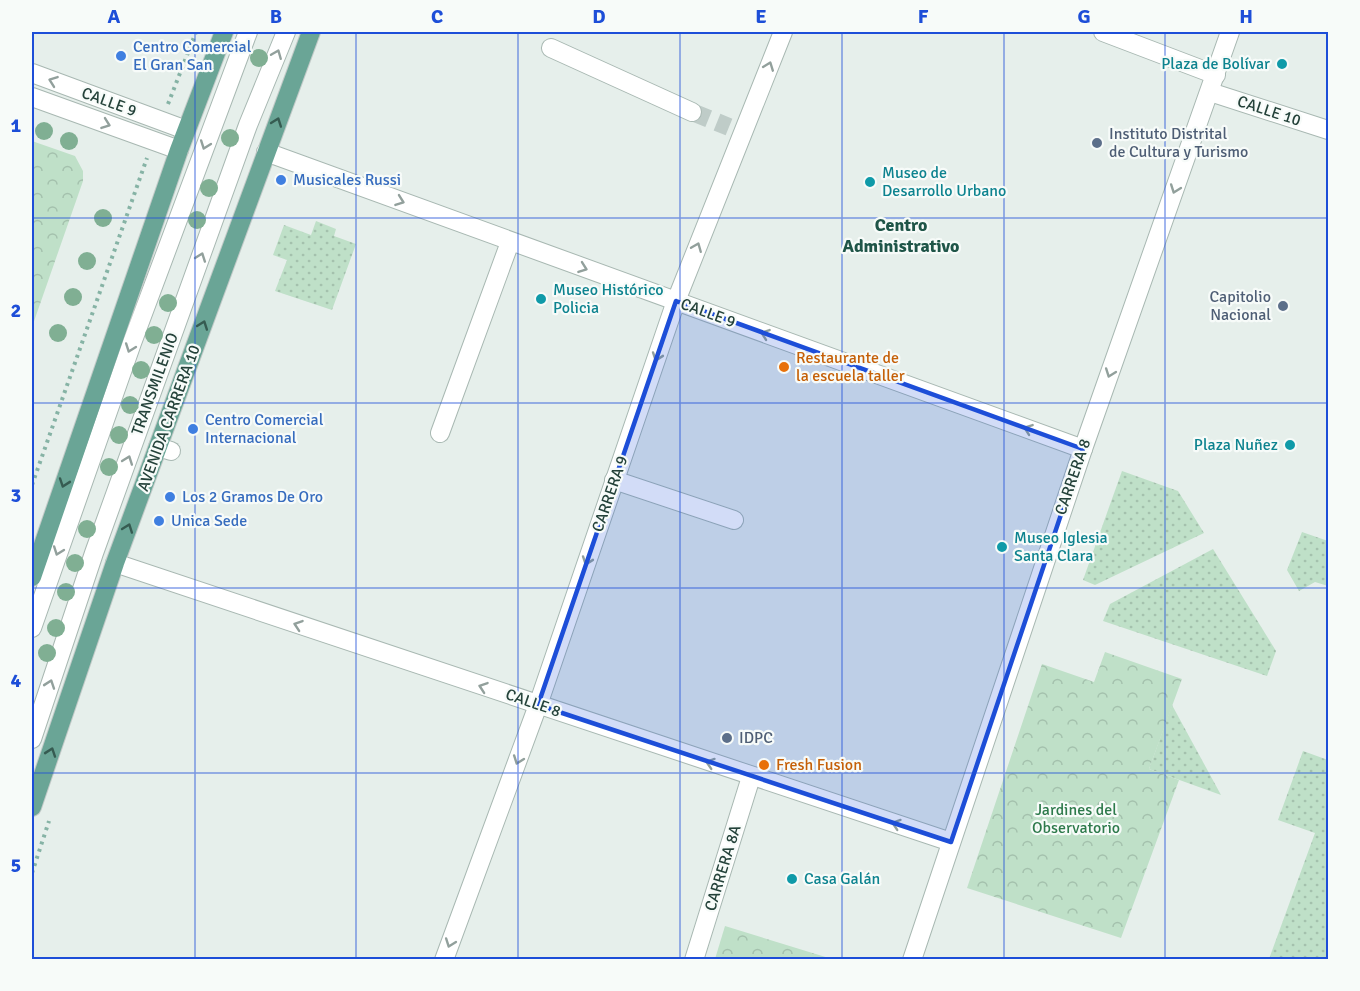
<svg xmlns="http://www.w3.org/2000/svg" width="1360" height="991" font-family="Signika,sans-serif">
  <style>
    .grass { fill: url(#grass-dots) }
    .forest { fill: url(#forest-crowns) }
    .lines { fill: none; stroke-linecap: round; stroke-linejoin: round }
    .minor-tunnel { stroke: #bfccc8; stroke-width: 18; stroke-dasharray: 18 9; stroke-linecap: butt }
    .minor-casing { stroke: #a8b8b2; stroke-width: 20 }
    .major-casing { stroke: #c2cac8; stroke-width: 20 }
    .path { stroke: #86b3a5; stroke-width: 4; stroke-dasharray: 3 4.5; stroke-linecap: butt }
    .minor { stroke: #fff; stroke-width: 18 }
    .major { stroke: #6aa596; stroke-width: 18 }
    .tree { fill: #80af93 }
    .oneway { stroke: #92a09c }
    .oneway2 { stroke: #365b51 }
    .marked { fill: #1d4ed8; fill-opacity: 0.2; stroke: #1d4ed8; stroke-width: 4.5; stroke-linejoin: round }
    .grid { fill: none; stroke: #1d4ed8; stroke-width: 1.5; stroke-opacity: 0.55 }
    .shop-dot { fill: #3f7fe0; stroke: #f7fbf9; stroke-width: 2 }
    .culture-dot { fill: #0f9aa8; stroke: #f7fbf9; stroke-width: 2 }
    .service-dot { fill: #5c6f8a; stroke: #f7fbf9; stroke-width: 2 }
    .food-dot { fill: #e8710a; stroke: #f7fbf9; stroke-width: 2 }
    .labels { text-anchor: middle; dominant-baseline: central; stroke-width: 4.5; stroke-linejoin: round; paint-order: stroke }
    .shop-label { font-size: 16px; fill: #366cbe; stroke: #f7fbf9; text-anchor: start }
    .culture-label { font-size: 16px; fill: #0d838f; stroke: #f7fbf9; text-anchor: start }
    .street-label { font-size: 16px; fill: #24423a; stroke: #f7fbf9 }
    .service-label { font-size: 16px; fill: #4e5e75; stroke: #f7fbf9; text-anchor: start }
    .food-label { font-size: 16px; fill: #c56008; stroke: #f7fbf9; text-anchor: start }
    .park-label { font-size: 16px; fill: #2d7a4b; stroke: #f7fbf9 }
    .neighbourhood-label { font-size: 18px; font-weight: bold; fill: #1f5548; stroke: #f7fbf9 }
    .neatline { fill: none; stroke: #1d4ed8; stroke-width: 2 }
    .grid-label { font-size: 20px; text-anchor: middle; font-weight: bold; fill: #1d4ed8 }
  </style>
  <defs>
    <pattern id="grass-dots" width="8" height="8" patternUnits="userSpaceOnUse" patternTransform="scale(1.5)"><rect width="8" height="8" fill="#bfe0c8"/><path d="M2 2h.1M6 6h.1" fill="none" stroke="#a4c1ad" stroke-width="1.8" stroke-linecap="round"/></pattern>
    <pattern id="forest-crowns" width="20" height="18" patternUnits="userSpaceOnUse" patternTransform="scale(1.5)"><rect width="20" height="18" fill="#bfe0c8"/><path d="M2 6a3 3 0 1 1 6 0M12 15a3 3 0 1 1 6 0" fill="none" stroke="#a4c1ad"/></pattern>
  </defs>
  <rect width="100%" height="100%" fill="#e6efeb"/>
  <g class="grass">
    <path d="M 316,221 L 336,229 L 334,236 L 356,244 L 332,310 L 275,291 L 287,260 L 273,255 L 284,225 L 311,235 Z"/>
    <path d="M 1122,471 L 1178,491 L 1204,533 L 1095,585 L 1083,580 Z"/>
    <path d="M 1302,532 L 1328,541 L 1328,586 L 1315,582 L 1299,591 L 1287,570 Z"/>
    <path d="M 1213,549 L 1276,651 L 1267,676 L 1103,621 L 1110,604 Z"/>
    <path d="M 1172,705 L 1221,795 L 1149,769 Z"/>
    <path d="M 1303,751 L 1328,760 L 1328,953 L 1326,959 L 1269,959 L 1315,833 L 1278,820 Z"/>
  </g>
  <g class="forest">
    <path d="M 32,141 L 75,156 L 83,171 L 83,181 L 32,327 Z"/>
    <path d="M 1105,652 L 1182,679 L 1149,769 L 1179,780 L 1121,938 L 967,888 L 1042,664 L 1094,682 Z"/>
    <path d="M 725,926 L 832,959 L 715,959 Z"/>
  </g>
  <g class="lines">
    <path class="minor-tunnel" d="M 692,112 L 729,127"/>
    <g class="minor-casing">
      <g id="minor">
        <path d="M 1103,32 L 1216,75"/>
        <path d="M 551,48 L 692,112"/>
        <path d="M 32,73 L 186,130"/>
        <path d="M 1210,92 L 1328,130"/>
        <path d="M 32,97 L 179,150"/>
        <path d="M 266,152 L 1083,449"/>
        <path d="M 440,433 L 510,242"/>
        <path d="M 158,447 L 171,451"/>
        <path d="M 614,480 L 734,520"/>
        <path d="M 115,563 L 951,842"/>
        <path d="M 32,628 L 132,343 L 248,32"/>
        <path d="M 32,739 L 94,553 L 248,125 L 286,32"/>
        <path d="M 444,960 L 538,705 L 676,301 L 783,32"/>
        <path d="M 694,960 L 751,777"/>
        <path d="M 912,960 L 1083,449 L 1230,32"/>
      </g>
    </g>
    <g class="major-casing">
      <g id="major">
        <path d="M 32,577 L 179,150 L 224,32"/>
        <path d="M 32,807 L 115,563 L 311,32"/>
      </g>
    </g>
    <g class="path">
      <path d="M 168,104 L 196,32"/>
      <path d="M 32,485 L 147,158"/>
      <path d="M 32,873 L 49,821"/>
    </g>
    <use href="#minor" class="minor"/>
    <use href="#major" class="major"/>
  </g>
  <g class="tree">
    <circle cx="259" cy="58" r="9"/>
    <circle cx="44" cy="131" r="9"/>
    <circle cx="230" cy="138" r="9"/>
    <circle cx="69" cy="141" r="9"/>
    <circle cx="209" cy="188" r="9"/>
    <circle cx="103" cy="218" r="9"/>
    <circle cx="197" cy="220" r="9"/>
    <circle cx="87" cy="261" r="9"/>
    <circle cx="73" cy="297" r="9"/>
    <circle cx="168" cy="303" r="9"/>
    <circle cx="58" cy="333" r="9"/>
    <circle cx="154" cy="335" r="9"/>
    <circle cx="141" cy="370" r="9"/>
    <circle cx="130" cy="405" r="9"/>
    <circle cx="119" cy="435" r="9"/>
    <circle cx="109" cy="467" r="9"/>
    <circle cx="87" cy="529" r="9"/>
    <circle cx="75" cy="563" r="9"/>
    <circle cx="66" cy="592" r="9"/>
    <circle cx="56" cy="628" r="9"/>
    <circle cx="47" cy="653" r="9"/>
  </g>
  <defs><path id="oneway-chevron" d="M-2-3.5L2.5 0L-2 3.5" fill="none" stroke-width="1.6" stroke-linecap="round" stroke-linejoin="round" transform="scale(1.5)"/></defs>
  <g class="oneway">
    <use href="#oneway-chevron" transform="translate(277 54) rotate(-68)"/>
    <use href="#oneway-chevron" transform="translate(769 66) rotate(-69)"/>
    <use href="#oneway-chevron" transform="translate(53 81) rotate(-160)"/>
    <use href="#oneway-chevron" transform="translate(106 124) rotate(20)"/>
    <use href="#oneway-chevron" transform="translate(205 145) rotate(110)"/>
    <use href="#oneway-chevron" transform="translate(1175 189) rotate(110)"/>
    <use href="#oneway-chevron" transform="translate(400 201) rotate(20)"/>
    <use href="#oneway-chevron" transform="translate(697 247) rotate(-68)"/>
    <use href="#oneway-chevron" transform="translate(201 257) rotate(-70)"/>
    <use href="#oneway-chevron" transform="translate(583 268) rotate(20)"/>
    <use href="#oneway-chevron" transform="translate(765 334) rotate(-160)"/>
    <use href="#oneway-chevron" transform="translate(130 348) rotate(110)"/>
    <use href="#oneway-chevron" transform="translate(657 357) rotate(109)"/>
    <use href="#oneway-chevron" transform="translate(1110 373) rotate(110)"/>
    <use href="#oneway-chevron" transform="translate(1028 429) rotate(-160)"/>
    <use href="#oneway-chevron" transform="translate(128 460) rotate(-70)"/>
    <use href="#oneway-chevron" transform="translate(58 551) rotate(110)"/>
    <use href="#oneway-chevron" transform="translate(587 561) rotate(109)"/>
    <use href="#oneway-chevron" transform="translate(298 625) rotate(-161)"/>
    <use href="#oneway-chevron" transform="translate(50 684) rotate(-71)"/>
    <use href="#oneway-chevron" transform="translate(483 687) rotate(-161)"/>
    <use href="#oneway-chevron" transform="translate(518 760) rotate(110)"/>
    <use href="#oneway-chevron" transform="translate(710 763) rotate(-162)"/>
    <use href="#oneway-chevron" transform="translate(896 824) rotate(-162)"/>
    <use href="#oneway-chevron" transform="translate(450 943) rotate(110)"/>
  </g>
  <g class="oneway2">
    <use href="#oneway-chevron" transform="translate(277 122) rotate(-70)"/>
    <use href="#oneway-chevron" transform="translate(203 325) rotate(-70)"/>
    <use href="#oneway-chevron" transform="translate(64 483) rotate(109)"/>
    <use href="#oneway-chevron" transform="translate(128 528) rotate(-70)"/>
    <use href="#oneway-chevron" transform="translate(51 752) rotate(-71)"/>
  </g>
  <path class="marked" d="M 676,301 L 1083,449 L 951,842 L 538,705 Z"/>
  <path class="grid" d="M 195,32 L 195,960M 356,32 L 356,960M 518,32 L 518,960M 680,32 L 680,960M 842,32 L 842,960M 1004,32 L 1004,960M 1165,32 L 1165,960M 32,218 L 1328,218M 32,403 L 1328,403M 32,588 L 1328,588M 32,773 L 1328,773"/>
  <g class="shop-dot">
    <circle cx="121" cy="56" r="6"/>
    <circle cx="281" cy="180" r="6"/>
    <circle cx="193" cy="429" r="6"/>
    <circle cx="170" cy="497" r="6"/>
    <circle cx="159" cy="521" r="6"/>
  </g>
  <g class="culture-dot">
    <circle cx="1282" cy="64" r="6"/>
    <circle cx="870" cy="182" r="6"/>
    <circle cx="541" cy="299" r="6"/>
    <circle cx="1290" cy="445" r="6"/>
    <circle cx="1002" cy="547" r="6"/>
    <circle cx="792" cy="879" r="6"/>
  </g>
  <g class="service-dot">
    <circle cx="1097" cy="143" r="6"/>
    <circle cx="1283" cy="306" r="6"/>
    <circle cx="727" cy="738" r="6"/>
  </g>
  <g class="food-dot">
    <circle cx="784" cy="367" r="6"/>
    <circle cx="764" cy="765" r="6"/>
  </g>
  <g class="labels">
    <g class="shop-label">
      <text x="133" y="47">Centro Comercial<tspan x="133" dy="18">El Gran San</tspan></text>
      <text x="293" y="180">Musicales Russi</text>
      <text x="205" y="420">Centro Comercial<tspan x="205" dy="18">Internacional</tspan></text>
      <text x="182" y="497">Los 2 Gramos De Oro</text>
      <text x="171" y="521">Unica Sede</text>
    </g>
    <g class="culture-label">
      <text x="1270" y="64" text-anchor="end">Plaza de Bolívar</text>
      <text x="882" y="173">Museo de<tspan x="882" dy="18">Desarrollo Urbano</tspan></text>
      <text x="553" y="290">Museo Histórico<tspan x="553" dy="18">Policia</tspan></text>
      <text x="1278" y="445" text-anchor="end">Plaza Nuñez</text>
      <text x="1014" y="538">Museo Iglesia<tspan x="1014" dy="18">Santa Clara</tspan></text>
      <text x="804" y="879">Casa Galán</text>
    </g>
    <g class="street-label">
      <text transform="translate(109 102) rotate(20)">CALLE 9</text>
      <text transform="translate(1269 111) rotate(18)">CALLE 10</text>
      <text transform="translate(708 313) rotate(20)">CALLE 9</text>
      <text transform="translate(155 384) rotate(-70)">TRANSMILENIO</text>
      <text transform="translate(169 418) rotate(-70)">AVENIDA CARRERA 10</text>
      <text transform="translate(1073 477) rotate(-71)">CARRERA 8</text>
      <text transform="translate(610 494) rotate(-71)">CARRERA 9</text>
      <text transform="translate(533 703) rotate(19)">CALLE 8</text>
      <text transform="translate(723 868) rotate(-73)">CARRERA 8A</text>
    </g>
    <g class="service-label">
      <text x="1109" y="134">Instituto Distrital<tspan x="1109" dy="18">de Cultura y Turismo</tspan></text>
      <text x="1271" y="297" text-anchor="end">Capitolio<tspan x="1271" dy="18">Nacional</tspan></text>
      <text x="739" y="738">IDPC</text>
    </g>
    <g class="food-label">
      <text x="796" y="358">Restaurante de<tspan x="796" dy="18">la escuela taller</tspan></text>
      <text x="776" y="765">Fresh Fusion</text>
    </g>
    <g class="park-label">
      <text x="1076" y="810">Jardines del<tspan x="1076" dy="18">Observatorio</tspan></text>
    </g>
    <g class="neighbourhood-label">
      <text x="901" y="225">Centro<tspan x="901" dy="21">Administrativo</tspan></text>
    </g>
  </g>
  <rect width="1360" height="991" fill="none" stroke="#f7fbf9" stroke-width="66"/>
  <rect x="33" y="33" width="1294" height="925" class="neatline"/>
  <g class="grid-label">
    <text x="114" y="23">A</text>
    <text x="276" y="23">B</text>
    <text x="437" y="23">C</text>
    <text x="599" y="23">D</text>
    <text x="761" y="23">E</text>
    <text x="923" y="23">F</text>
    <text x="1084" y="23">G</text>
    <text x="1246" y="23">H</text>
    <text x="16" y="132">1</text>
    <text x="16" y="317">2</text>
    <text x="16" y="502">3</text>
    <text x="16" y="687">4</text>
    <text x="16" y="872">5</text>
  </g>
</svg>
